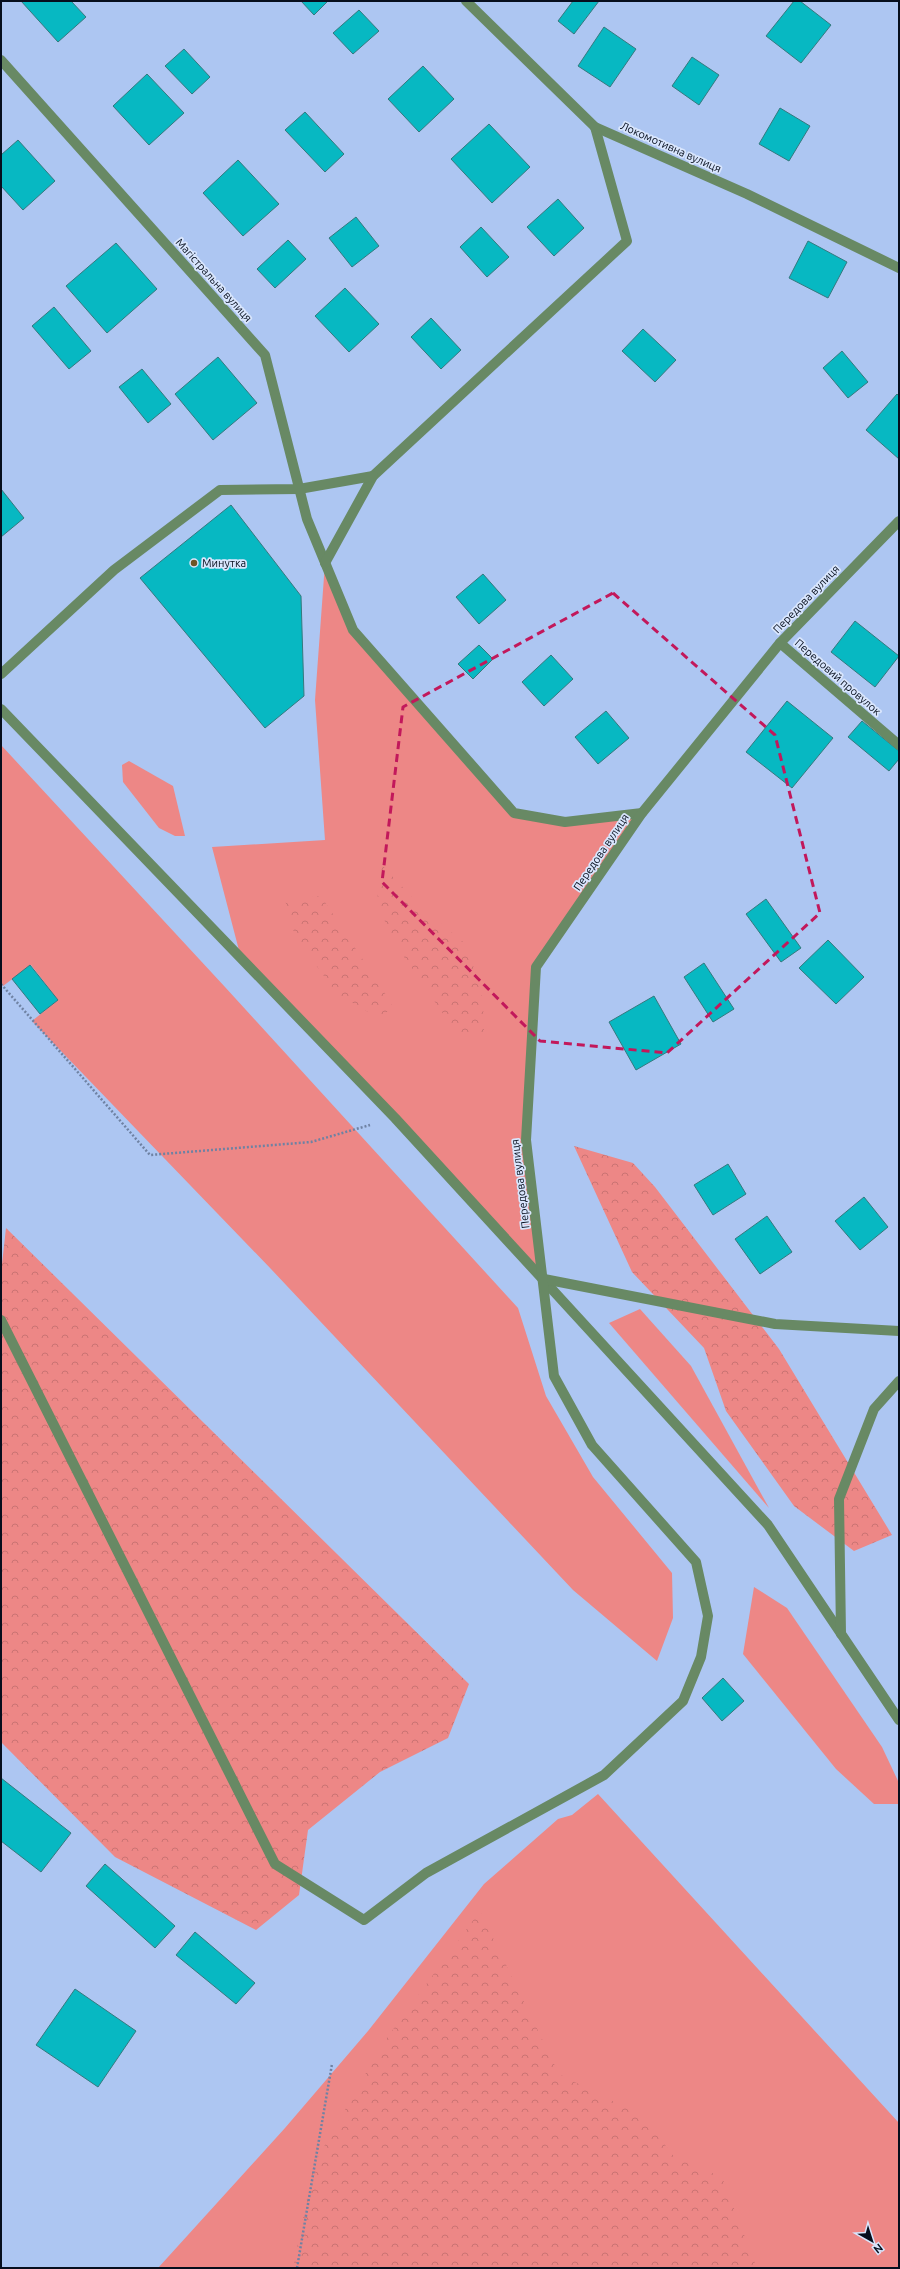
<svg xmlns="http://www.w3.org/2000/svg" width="900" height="2269" font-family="Ubuntu,sans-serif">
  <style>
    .grass { fill: #ed8786 }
    .forest { fill: url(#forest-crowns) }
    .building { fill: #07b8c2; stroke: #35797e }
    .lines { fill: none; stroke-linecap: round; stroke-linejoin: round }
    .path { stroke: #6f82a3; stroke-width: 2.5; stroke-dasharray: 2 2; stroke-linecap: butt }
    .minor { stroke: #688964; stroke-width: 10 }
    .marked { fill: none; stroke: #c2185b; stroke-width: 3; stroke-dasharray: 8 5; stroke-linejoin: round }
    .poi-dot { fill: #6e5626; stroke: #d9e6fd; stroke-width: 1.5 }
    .labels { text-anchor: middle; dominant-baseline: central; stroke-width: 3.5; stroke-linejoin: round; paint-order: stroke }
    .street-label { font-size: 11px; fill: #060e1d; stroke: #d9e6fd }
    .poi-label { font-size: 11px; fill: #060e1d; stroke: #d9e6fd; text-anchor: start }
  </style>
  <defs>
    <pattern id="forest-crowns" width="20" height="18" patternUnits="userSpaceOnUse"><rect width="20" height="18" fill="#ed8786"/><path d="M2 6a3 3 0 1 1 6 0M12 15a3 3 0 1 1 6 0" fill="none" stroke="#ca7373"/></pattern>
  </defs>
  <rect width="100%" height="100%" fill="#adc6f2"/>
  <g class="grass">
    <path d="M 325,563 L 353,630 L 513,813 L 565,822 L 642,813 L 536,967 L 526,1140 L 544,1279 L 241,958 L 212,847 L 325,840 L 315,700 Z"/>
    <path d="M 1,745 L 225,987 L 518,1308 L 546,1396 L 593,1477 L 672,1573 L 673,1618 L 657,1661 L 573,1590 L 271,1269 L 32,1021 L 58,1000 L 31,965 L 3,986 L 1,984 Z"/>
    <path d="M 129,761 L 173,786 L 185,836 L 175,836 L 159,828 L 123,782 L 122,765 Z"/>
    <path d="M 640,1309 L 691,1366 L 769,1508 L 609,1323 Z"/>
    <path d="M 754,1587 L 787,1608 L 882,1747 L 899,1783 L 899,1804 L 874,1804 L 836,1769 L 743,1654 Z"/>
    <path d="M 598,1794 L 899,2123 L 899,2268 L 158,2268 L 285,2128 L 368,2031 L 484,1884 L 558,1819 L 572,1815 Z"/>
  </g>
  <g class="forest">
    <path d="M 381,864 L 422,908 L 467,945 L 483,999 L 484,1034 L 459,1037 L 393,941 L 377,902 Z"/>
    <path d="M 321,896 L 392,1004 L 382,1020 L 337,994 L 295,936 L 285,900 Z"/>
    <path d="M 574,1146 L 633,1163 L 655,1187 L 779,1349 L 892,1535 L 854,1551 L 794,1506 L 726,1411 L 704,1348 L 632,1272 Z"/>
    <path d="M 6,1228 L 469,1684 L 448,1738 L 380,1772 L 308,1830 L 299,1895 L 256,1930 L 115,1857 L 1,1742 L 1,1273 Z"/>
    <path d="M 480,1911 L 559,2074 L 644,2117 L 675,2158 L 722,2177 L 755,2263 L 759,2268 L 293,2268 L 314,2164 L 383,2043 Z"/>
  </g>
  <g class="building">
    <path d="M 21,1 L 71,1 L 86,17 L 58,42 Z"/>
    <path d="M 301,1 L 328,1 L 314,15 Z"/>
    <path d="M 573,1 L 599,1 L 574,34 L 558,21 Z"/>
    <path d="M 794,1 L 800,1 L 831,25 L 801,63 L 766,36 Z"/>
    <path d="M 359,10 L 379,31 L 353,54 L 333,33 Z"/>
    <path d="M 604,27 L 636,49 L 610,87 L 578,66 Z"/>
    <path d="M 184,49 L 210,77 L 192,94 L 165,66 Z"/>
    <path d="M 692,57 L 719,75 L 699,105 L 672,86 Z"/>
    <path d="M 423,66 L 454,99 L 419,132 L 388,99 Z"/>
    <path d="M 147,74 L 184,113 L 149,145 L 113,106 Z"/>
    <path d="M 780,108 L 810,126 L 789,161 L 759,144 Z"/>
    <path d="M 305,112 L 344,154 L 325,172 L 285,130 Z"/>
    <path d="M 489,124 L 530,167 L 492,203 L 451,159 Z"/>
    <path d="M 18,140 L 55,181 L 23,210 L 1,186 L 1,155 Z"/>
    <path d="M 238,160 L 279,204 L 243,236 L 203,193 Z"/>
    <path d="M 558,199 L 584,228 L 554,256 L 527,227 Z"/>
    <path d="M 356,217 L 379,246 L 352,267 L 329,238 Z"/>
    <path d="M 481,227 L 509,257 L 487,277 L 460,247 Z"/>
    <path d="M 288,240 L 306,259 L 275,288 L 257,269 Z"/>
    <path d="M 808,241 L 847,262 L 828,298 L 789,278 Z"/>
    <path d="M 116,243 L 157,289 L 107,333 L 66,286 Z"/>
    <path d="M 345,288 L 379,324 L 349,352 L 315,316 Z"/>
    <path d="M 54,307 L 91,351 L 69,369 L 32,326 Z"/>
    <path d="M 431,318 L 461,350 L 441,369 L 411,337 Z"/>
    <path d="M 643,329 L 676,360 L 655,382 L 622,351 Z"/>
    <path d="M 842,351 L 868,382 L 848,398 L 823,368 Z"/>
    <path d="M 218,357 L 257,403 L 213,440 L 175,394 Z"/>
    <path d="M 142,369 L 171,404 L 148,423 L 119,387 Z"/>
    <path d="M 897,394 L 899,396 L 899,459 L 866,430 Z"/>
    <path d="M 1,489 L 24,518 L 1,537 Z"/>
    <path d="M 231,505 L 301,596 L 304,696 L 265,728 L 140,578 Z"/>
    <path d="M 483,574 L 506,600 L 479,624 L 456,597 Z"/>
    <path d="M 855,621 L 899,656 L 875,687 L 831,652 Z"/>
    <path d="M 479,645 L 493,659 L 473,679 L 458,664 Z"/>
    <path d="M 551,655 L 573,679 L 544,706 L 522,682 Z"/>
    <path d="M 787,701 L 833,738 L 792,788 L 746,752 Z"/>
    <path d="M 606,711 L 629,738 L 598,764 L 575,737 Z"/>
    <path d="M 862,721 L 899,751 L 899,759 L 889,771 L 848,737 Z"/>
    <path d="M 766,899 L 801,948 L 781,962 L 746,914 Z"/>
    <path d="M 828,940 L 864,977 L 836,1004 L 799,968 Z"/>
    <path d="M 704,963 L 734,1009 L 713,1022 L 684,977 Z"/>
    <path d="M 30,965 L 58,1000 L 40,1014 L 12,979 Z"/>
    <path d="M 654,996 L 681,1044 L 636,1070 L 609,1022 Z"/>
    <path d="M 728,1164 L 746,1194 L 713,1215 L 694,1185 Z"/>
    <path d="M 864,1197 L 888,1227 L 860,1250 L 835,1221 Z"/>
    <path d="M 767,1216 L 792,1252 L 760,1274 L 735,1239 Z"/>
    <path d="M 723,1678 L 744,1701 L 722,1721 L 702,1698 Z"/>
    <path d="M 1,1778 L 71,1833 L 41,1872 L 1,1841 Z"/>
    <path d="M 105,1864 L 175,1926 L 155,1948 L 86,1886 Z"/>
    <path d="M 195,1932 L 255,1983 L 236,2004 L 176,1955 Z"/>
    <path d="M 75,1989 L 136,2031 L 98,2087 L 36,2045 Z"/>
  </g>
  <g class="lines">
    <g class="path">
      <path d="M 1,984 L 150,1155 L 311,1142 L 370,1125"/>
      <path d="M 297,2268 L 332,2064"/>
    </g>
    <g class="minor">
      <path d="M 466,1 L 595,127 L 747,194 L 899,268"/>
      <path d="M 1,60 L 265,355 L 307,519 L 353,630 L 514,813 L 565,822 L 642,813"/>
      <path d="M 325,563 L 373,476 L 627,241 L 595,127"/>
      <path d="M 780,643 L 899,745"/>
      <path d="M 1,674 L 114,570 L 220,490 L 299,489 L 373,476"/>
      <path d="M 1,709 L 395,1118 L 768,1525 L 899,1720"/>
      <path d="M 544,1279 L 775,1324 L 899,1331"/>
      <path d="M 1,1320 L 275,1864 L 364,1920 L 426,1873 L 604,1775 L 683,1701 L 701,1657 L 708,1616 L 696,1562 L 592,1445 L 554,1376 L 526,1140 L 536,967 L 642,813 L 780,643 L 899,521"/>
      <path d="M 841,1634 L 839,1499 L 874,1409 L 899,1381"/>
    </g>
  </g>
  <path class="marked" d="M 613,593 L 775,735 L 820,913 L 667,1053 L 540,1041 L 382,882 L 403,707 Z"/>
  <circle class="poi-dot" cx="194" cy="563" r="4"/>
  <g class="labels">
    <g class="street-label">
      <text transform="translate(671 147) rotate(24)">Локомотивна вулиця</text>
      <text transform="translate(214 280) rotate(48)">Магістральна вулиця</text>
      <text transform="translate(806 599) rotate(-46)">Передова вулиця</text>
      <text transform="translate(838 677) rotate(41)">Передовий провулок</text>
      <text transform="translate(601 852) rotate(-56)">Передова вулиця</text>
      <text transform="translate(520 1184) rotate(-97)">Передова вулиця</text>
    </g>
    <g class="poi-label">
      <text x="202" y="563">Минутка</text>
    </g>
  </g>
  <rect width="900" height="2269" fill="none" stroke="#060e1d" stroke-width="4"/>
  <g transform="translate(872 2241) rotate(141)" stroke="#d9e6fd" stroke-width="3" paint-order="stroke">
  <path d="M0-3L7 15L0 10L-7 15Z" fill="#060e1d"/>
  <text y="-6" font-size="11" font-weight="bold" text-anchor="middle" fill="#060e1d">N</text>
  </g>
</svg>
